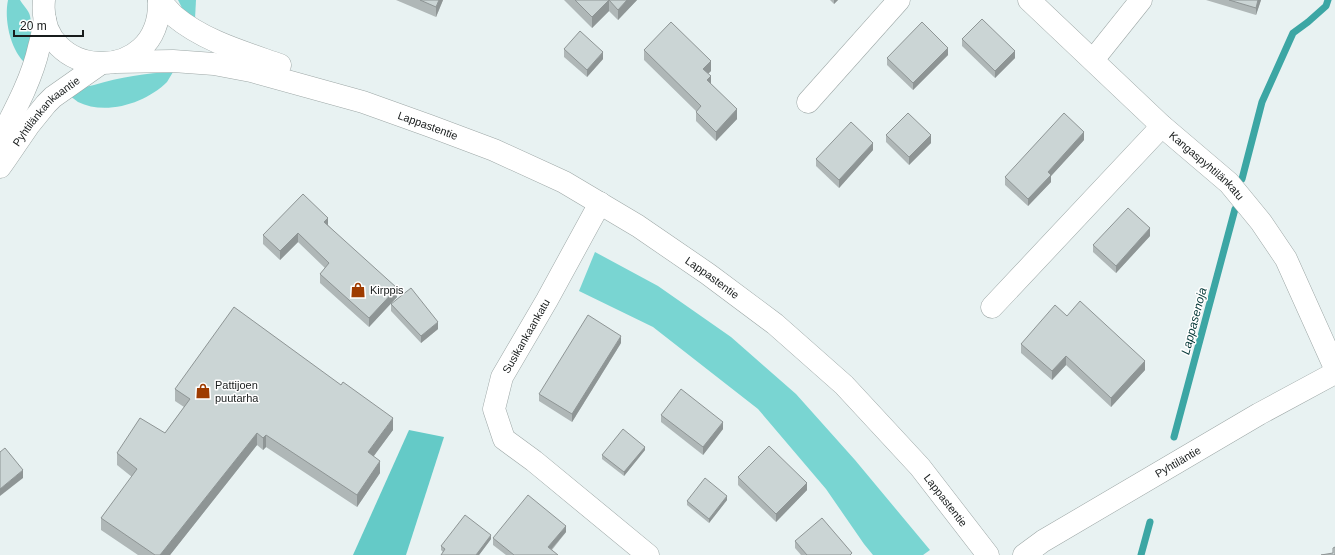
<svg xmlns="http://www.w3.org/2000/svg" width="1335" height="555" font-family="Arial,sans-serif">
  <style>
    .green { fill: #79d5d2 }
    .forest { fill: #64cac7 }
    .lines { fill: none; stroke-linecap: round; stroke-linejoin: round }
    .stream { stroke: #3ca6a4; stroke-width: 7 }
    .street-casing { stroke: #9da7a6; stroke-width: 23 }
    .secondary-casing { stroke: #9da7a6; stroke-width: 23 }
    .street { stroke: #fff; stroke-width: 22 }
    .secondary { stroke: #fff; stroke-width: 22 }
    .wall { fill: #afb7b7 }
    .shaded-wall { fill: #8e9595 }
    .building { fill: #cbd5d5; stroke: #8e9595 }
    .labels { text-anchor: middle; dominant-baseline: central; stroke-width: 3; stroke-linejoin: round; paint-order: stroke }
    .street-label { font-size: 11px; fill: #181c1c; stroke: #fff }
    .poi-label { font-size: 11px; fill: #181c1c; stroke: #fff; text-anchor: start }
    .water-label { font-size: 12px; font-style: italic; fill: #013534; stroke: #fff }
  </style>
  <rect width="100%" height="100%" fill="#e8f2f2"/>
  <g class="green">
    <path d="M 8,0 L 20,0 C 23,5 29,11 30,16 C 34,32 29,48 24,62 C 10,48 4,19 8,0 Z"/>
    <path d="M 178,0 L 196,0 L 195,19 L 182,8 Z"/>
    <path d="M 173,72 C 171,75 169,79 167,82 C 146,103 106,116 78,102 C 75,100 72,97 68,95 C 76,89 85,87 94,85 C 120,77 146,73 173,72 Z"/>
    <path d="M 595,252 L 658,286 L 731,337 L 796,394 L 855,460 L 930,550 L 923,555 L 873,555 L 864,544 L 826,489 L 758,409 L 653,327 L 579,291 Z"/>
  </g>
  <path class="forest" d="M 409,430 L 444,437 L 406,555 L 353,555 Z"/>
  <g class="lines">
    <g class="stream">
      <path d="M 1242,179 L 1262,102 L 1293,33 L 1308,22 L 1326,6 L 1328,0"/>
      <path d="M 1174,437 L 1235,209"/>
      <path d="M 1141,555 L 1150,522"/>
    </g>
    <g class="street-casing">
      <g id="street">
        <path d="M 159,0 C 164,5 169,11 174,16 C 204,41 243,52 280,65"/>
        <path id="s1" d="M 1029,0 L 1162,126 L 1229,183 L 1261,222 L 1286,259 L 1335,368"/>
        <path d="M 1093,60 L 1141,0"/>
        <path id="s2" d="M 116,62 L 173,61 L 214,64 L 251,71 L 363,102 L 430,126 L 494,150 L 564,182 L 638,226 L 708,274 L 775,324 L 844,385 L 920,467 L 988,555"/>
        <path d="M 808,102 L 899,0"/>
        <path d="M 600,203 L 547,300 L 502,377 L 494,409 L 504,439 L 534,461 L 648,555"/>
        <path d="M 992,307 L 1162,126"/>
        <path id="s3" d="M 1024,555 L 1043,541 L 1259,414 L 1335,373"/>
      </g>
    </g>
    <g class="secondary-casing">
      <g id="secondary">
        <path d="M 44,0 C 36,80 162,88 159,0"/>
        <path d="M 0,139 C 15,110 32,79 39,47 C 42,38 43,28 45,19"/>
        <path id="s4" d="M 0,167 L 5,160 L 29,125 L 46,104 L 53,97 L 100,64"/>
      </g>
    </g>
    <use href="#street" class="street"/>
    <use href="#secondary" class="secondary"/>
  </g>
  <g class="wall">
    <path d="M 396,0 L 443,0 L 436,17 Z"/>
    <path d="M 564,0 L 637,0 L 618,20 L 609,11 L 592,28 Z"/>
    <path d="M 830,0 L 838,0 L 834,4 Z"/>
    <path d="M 1206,0 L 1261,0 L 1256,15 Z"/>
    <path d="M 962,39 L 1015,58 L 995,78 L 962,46 Z"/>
    <path d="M 564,49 L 603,59 L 587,77 L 564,57 Z"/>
    <path d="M 644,50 L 711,71 L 708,74 L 711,84 L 737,119 L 716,141 L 696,121 L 696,111 L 644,60 Z"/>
    <path d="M 948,55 L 913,90 L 887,65 L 887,58 Z"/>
    <path d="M 886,135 L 931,143 L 909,165 L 886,142 Z"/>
    <path d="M 1084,140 L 1051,176 L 1051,182 L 1028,206 L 1005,185 L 1005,177 Z"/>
    <path d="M 873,150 L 839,188 L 816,166 L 816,159 Z"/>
    <path d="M 328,225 L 397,297 L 369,327 L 320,283 L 320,274 L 325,268 L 298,242 L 280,260 L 263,244 L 263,235 Z"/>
    <path d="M 1150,236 L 1116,273 L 1093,252 L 1093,245 Z"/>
    <path d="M 391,304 L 438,329 L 421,343 L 391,311 Z"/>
    <path d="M 1067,316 L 1145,370 L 1111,407 L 1066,365 L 1052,380 L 1021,353 L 1021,344 Z"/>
    <path d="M 621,343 L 572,422 L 539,401 L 539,394 Z"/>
    <path d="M 175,389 L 393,430 L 373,456 L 380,473 L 357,507 L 266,447 L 263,450 L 257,445 L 170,555 L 138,555 L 101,530 L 101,518 L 132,477 L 117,465 L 117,453 L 165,433 L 184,407 L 175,401 Z"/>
    <path d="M 661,415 L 723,429 L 703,455 L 661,422 Z"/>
    <path d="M 645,450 L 624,476 L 602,459 L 602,455 Z"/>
    <path d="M 738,477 L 807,490 L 776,522 L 738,485 Z"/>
    <path d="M 727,500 L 709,523 L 687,505 L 687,501 Z"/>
    <path d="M 566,532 L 552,550 L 558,555 L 506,555 L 493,545 L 493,538 Z"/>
    <path d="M 491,539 L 479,555 L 441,555 L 443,552 L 441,550 L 441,546 Z"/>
    <path d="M 795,541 L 852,555 L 801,555 L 795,548 Z"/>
  </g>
  <g class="shaded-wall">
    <path d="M 439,0 L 443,0 L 436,17 L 436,7 Z"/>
    <path d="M 609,0 L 609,11 L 592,28 L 592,17 Z"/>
    <path d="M 627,0 L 637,0 L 618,20 L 618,10 Z"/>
    <path d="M 834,0 L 838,0 L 834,4 Z"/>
    <path d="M 1258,0 L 1261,0 L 1256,15 L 1256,8 Z"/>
    <path d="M 948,48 L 948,55 L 913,90 L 913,83 Z"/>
    <path d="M 1015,51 L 1015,58 L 995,78 L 995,71 Z"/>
    <path d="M 603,52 L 603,59 L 587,77 L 587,70 Z"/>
    <path d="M 711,61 L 711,71 L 703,78 L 703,69 Z"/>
    <path d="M 711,76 L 711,86 L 707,80 Z"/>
    <path d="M 737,109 L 737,119 L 716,141 L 716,132 Z"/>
    <path d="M 1084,132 L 1084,140 L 1051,176 L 1051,182 L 1028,206 L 1028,199 L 1048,172 Z"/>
    <path d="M 931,135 L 931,143 L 909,165 L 909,157 Z"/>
    <path d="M 873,143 L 873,150 L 839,188 L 839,180 Z"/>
    <path d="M 328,218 L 328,228 L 324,222 Z"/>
    <path d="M 1150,228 L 1150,236 L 1116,273 L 1116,266 Z"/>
    <path d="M 298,233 L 298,242 L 280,260 L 280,251 Z"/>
    <path d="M 397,288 L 397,297 L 369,327 L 369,318 Z"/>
    <path d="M 438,322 L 438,329 L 421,343 L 421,336 Z"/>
    <path d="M 621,336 L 621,343 L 572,422 L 572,414 Z"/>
    <path d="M 1066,356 L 1066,365 L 1052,380 L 1052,371 Z"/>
    <path d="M 1145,361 L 1145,370 L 1111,407 L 1111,398 Z"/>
    <path d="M 393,418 L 393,430 L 368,464 L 368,452 Z"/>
    <path d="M 723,422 L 723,429 L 703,455 L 703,447 Z"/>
    <path d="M 257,433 L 257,445 L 170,555 L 160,555 Z"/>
    <path d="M 266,435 L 266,447 L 263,450 L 263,438 Z"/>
    <path d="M 645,447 L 645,450 L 624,476 L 624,472 Z"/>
    <path d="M 380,461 L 380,473 L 357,507 L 357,495 Z"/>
    <path d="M 23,470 L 23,478 L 0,496 L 0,489 Z"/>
    <path d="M 807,483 L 807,490 L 776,522 L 776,514 Z"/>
    <path d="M 727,496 L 727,500 L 709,523 L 709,519 Z"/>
    <path d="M 566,526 L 566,532 L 548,553 L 548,547 Z"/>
    <path d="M 491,535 L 491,539 L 479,555 L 476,555 Z"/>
  </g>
  <g class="building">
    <path d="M 420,0 L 439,0 L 436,7 Z"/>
    <path d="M 575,0 L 627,0 L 618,10 L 609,0 L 592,17 Z"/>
    <path d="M 1229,0 L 1258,0 L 1256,8 Z"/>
    <path d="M 982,19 L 1015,51 L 995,71 L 962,39 Z"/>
    <path d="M 671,22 L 711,61 L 703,69 L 711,76 L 707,80 L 737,109 L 716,132 L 696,112 L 701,106 L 644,50 Z"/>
    <path d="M 922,22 L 948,48 L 913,83 L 887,58 Z"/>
    <path d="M 580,31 L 603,52 L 587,70 L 564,49 Z"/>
    <path d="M 908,113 L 931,135 L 909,157 L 886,135 Z"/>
    <path d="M 1064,113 L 1084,132 L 1048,172 L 1051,175 L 1028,199 L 1005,177 Z"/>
    <path d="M 851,122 L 873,143 L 839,180 L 816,159 Z"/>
    <path d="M 303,194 L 328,218 L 324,222 L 397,288 L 369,318 L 320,274 L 329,263 L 298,233 L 280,251 L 263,235 Z"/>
    <path d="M 1128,208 L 1150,228 L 1116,266 L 1093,245 Z"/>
    <path d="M 411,288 L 438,322 L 421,336 L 391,304 Z"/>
    <path d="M 1080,301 L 1145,361 L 1111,398 L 1066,356 L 1052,371 L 1021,344 L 1055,305 L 1067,316 Z"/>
    <path d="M 234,307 L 341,385 L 343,382 L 393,418 L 368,452 L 380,461 L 357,495 L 266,435 L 263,438 L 257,433 L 160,555 L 155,555 L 101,518 L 137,469 L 117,453 L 140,418 L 165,433 L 190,399 L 175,389 Z"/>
    <path d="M 588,315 L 621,336 L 572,414 L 539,394 Z"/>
    <path d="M 681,389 L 723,422 L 703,447 L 661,415 Z"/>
    <path d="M 623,429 L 645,447 L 624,472 L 602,455 Z"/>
    <path d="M 769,446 L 807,483 L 776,514 L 738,477 Z"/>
    <path d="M 5,448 L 23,470 L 0,489 L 0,452 Z"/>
    <path d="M 705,478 L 727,496 L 709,519 L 687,501 Z"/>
    <path d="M 528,495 L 566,526 L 548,547 L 558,555 L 514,555 L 493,538 Z"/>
    <path d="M 465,515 L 491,535 L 476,555 L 441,555 L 445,549 L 441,546 Z"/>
    <path d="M 822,518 L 852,553 L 850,555 L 807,555 L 795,541 Z"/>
    <path d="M 1335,547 L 1335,555 L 1321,555 L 1333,553 L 1333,548 Z"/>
  </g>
  <defs>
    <g id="shop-bare" transform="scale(1.2)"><path d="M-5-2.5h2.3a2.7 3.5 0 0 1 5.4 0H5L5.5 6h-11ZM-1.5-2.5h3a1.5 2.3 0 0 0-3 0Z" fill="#9e3b00" stroke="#fff" stroke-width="2.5" paint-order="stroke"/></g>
  </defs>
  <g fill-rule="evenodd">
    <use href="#shop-bare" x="358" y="290"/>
    <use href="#shop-bare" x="203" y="391"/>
  </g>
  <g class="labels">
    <g class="street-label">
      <text stroke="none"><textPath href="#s4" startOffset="73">Pyhtilänkankaantie</textPath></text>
      <text stroke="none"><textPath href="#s2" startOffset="321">Lappastentie</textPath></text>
      <text stroke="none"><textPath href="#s1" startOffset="243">Kangaspyhtilänkatu</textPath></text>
      <text stroke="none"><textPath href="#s2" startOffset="645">Lappastentie</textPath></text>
      <text transform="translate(526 336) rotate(-60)">Susikankaankatu</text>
      <text stroke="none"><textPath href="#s3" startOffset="180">Pyhtiläntie</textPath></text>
      <text stroke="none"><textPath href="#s2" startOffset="969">Lappastentie</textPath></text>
    </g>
    <g class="poi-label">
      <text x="370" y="290">Kirppis</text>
      <text x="215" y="385">Pattijoen<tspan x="215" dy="13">puutarha</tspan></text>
    </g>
    <g class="water-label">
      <text transform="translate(1194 321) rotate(-75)">Lappasenoja</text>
    </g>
  </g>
  <path d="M14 30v6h69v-6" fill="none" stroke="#181c1c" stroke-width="2"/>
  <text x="20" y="30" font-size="12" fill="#181c1c" stroke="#ffffff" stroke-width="3" paint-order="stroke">20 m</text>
</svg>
